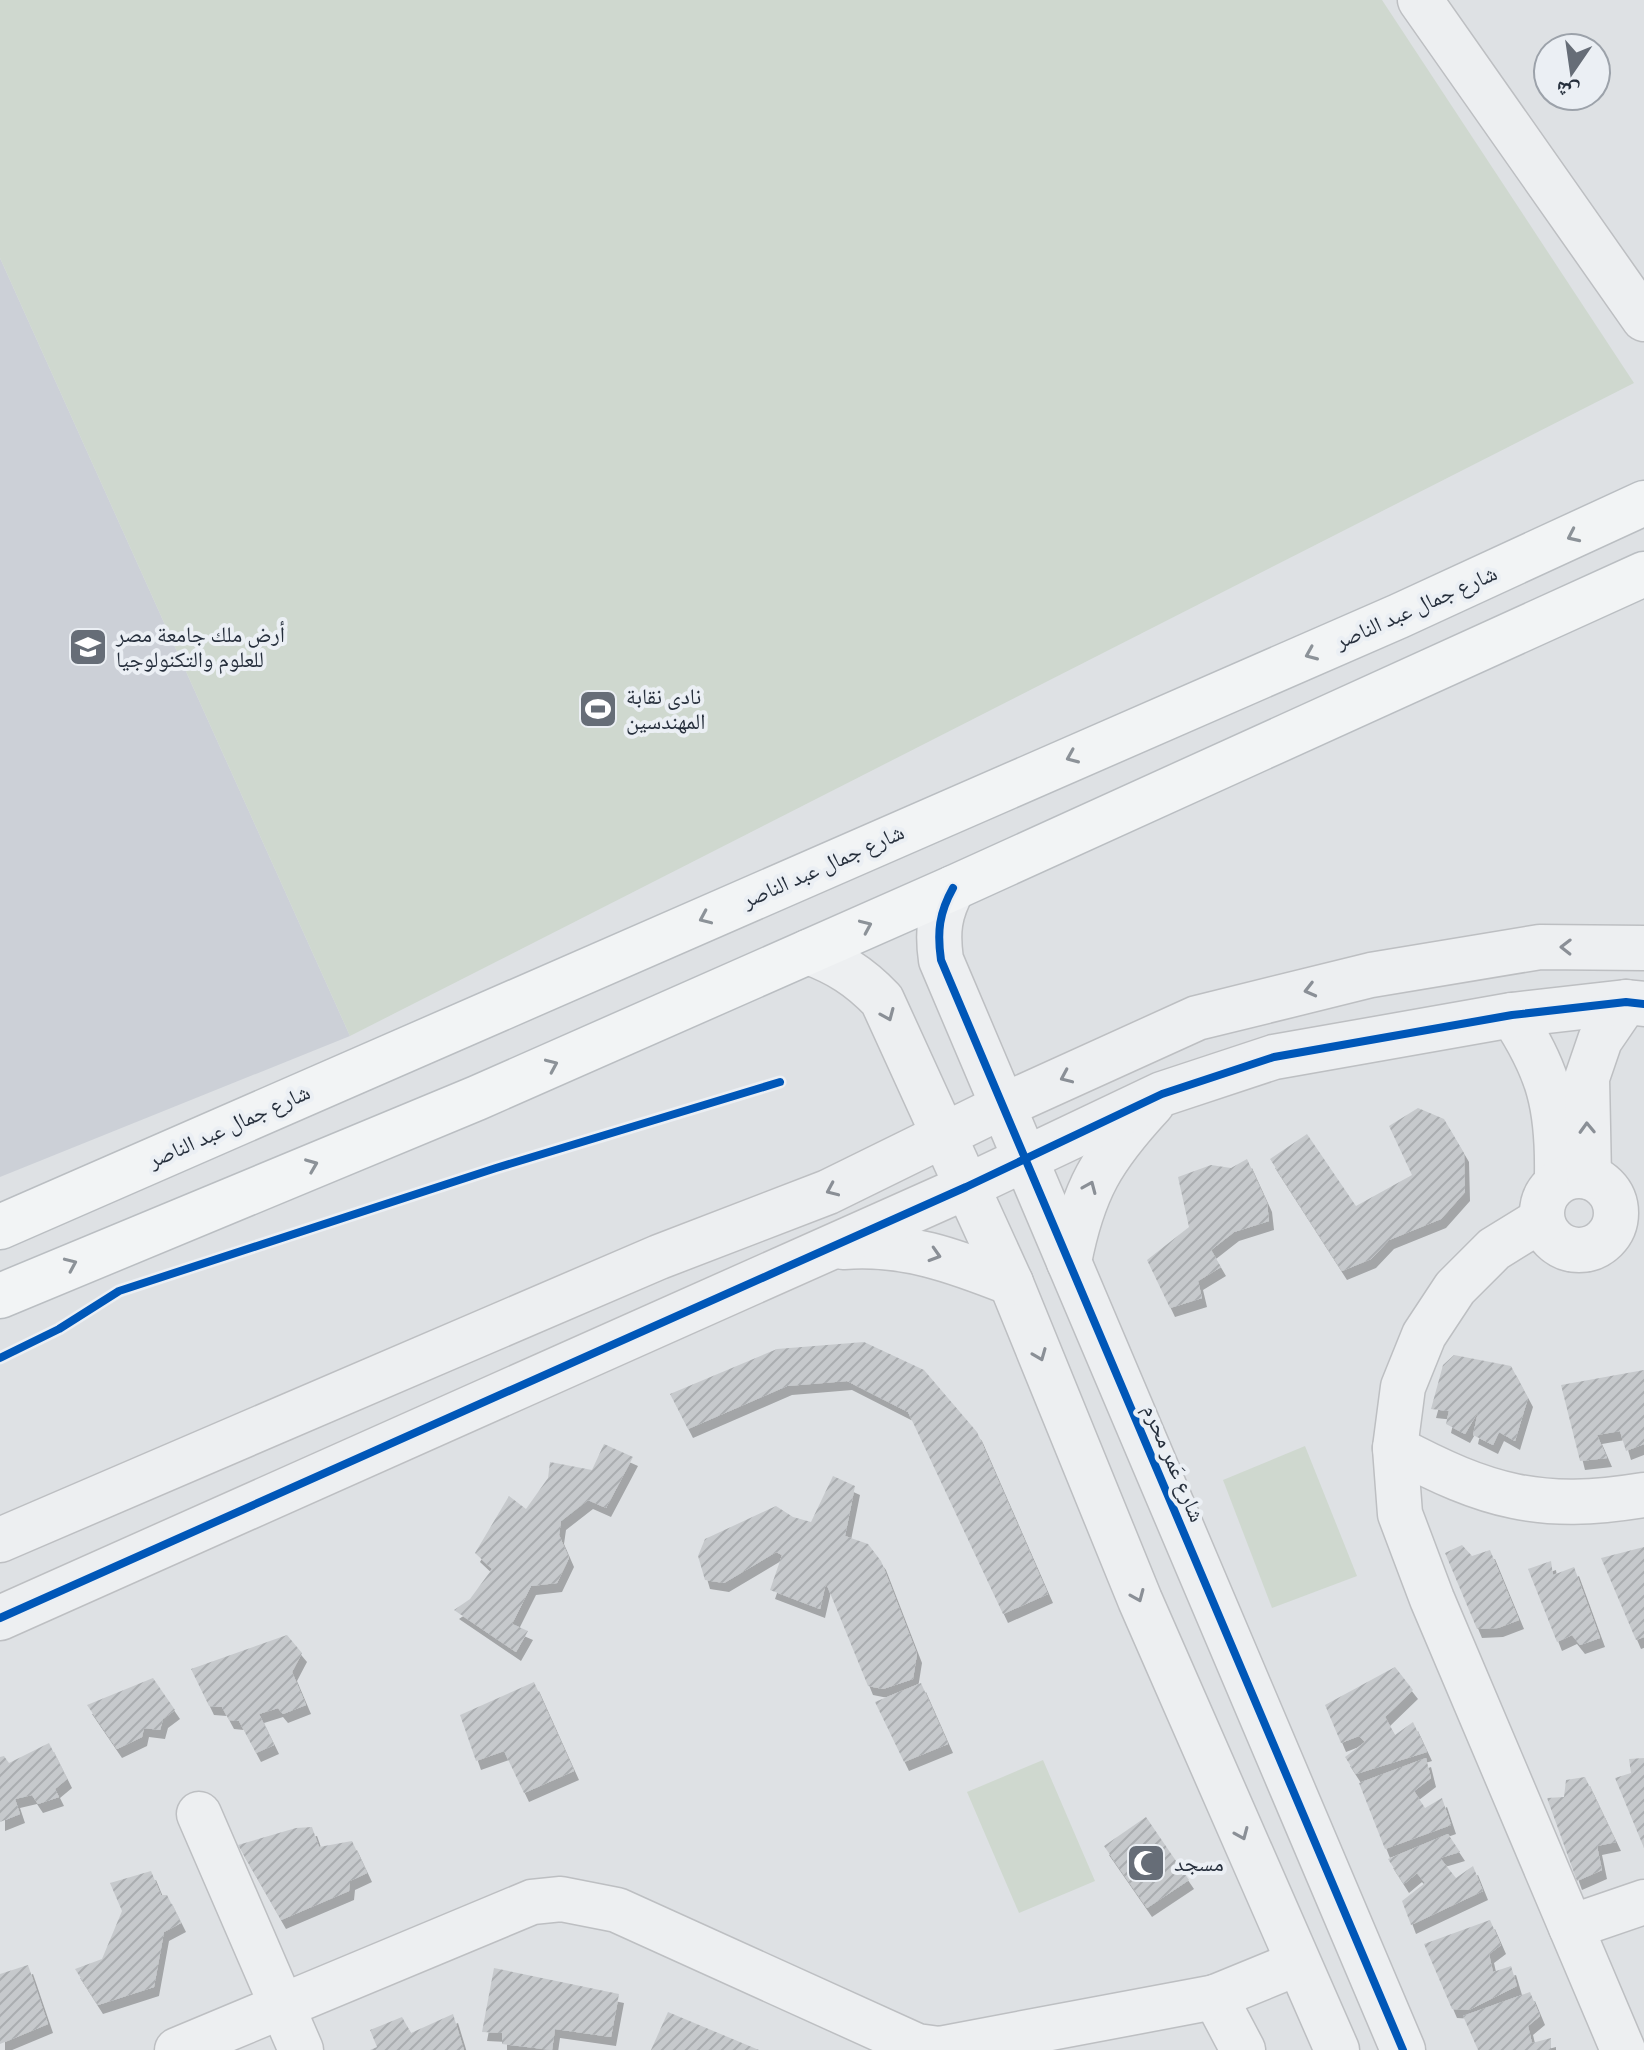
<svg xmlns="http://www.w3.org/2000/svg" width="1644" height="2050" font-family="Cabin,'Noto Naskh Arabic',sans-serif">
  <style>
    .built { fill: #ccd0d7 }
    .garden { fill: #cfd8cf }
    .building { fill: url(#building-hatch); filter: url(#shadow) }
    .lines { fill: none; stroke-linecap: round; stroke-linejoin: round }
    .minor-casing { stroke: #bdbfc2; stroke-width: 47 }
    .major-casing { stroke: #babec2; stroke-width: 47 }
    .minor { stroke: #edeff1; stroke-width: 44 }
    .major { stroke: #f2f4f5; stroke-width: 44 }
    .cycleway-casing { stroke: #ebeff4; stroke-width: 13 }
    .cycleway { stroke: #0057b8; stroke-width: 8 }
    .oneway { stroke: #8c9298 }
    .oneway2 { stroke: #8a8f96 }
    .labels { text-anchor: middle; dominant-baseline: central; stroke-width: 8; stroke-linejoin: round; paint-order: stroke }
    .street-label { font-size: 22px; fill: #262f3c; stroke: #ebeff4 }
    .poi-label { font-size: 22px; fill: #262f3c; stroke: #ebeff4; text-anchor: start }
  </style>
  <defs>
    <pattern id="building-hatch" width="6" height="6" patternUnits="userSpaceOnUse" patternTransform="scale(2)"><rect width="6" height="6" fill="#c6c9cc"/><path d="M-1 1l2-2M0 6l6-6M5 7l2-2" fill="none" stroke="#aaadb0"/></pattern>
    <filter id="shadow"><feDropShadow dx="5" dy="9" stdDeviation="0" flood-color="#0004"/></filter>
  </defs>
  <rect width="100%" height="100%" fill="#dee1e4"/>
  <path class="built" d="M 0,258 L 350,1036 L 0,1177 Z"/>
  <g class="garden">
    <path d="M 0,0 L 1382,0 L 1634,383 L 350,1036 L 0,258 Z"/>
    <path d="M 1305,1446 L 1357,1576 L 1272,1608 L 1223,1480 Z"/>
    <path d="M 1043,1760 L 1095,1881 L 1019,1913 L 967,1792 Z"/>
  </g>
  <g class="building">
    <path d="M 1418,1108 L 1444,1119 L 1464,1153 L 1465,1192 L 1441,1219 L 1389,1240 L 1371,1259 L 1342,1271 L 1270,1159 L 1307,1134 L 1356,1206 L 1412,1175 L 1389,1126 Z"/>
    <path d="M 1247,1159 L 1267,1203 L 1269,1221 L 1234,1232 L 1211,1250 L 1221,1267 L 1198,1281 L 1202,1298 L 1170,1308 L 1147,1260 L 1189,1227 L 1178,1177 L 1211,1165 L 1231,1168 Z"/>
    <path d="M 864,1342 L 924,1370 L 977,1432 L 1048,1594 L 1003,1614 L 908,1412 L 847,1381 L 787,1386 L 688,1429 L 670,1394 L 777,1349 Z"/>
    <path d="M 1454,1355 L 1511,1366 L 1528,1398 L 1515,1441 L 1499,1432 L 1493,1445 L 1473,1435 L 1478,1412 L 1465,1434 L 1446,1424 L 1449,1411 L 1431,1409 L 1443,1365 Z"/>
    <path d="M 1644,1370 L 1644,1444 L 1626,1451 L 1620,1431 L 1597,1435 L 1607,1458 L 1580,1461 L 1561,1385 Z"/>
    <path d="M 604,1444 L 633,1457 L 606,1508 L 588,1500 L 561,1521 L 559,1535 L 569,1558 L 557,1583 L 531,1586 L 512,1624 L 528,1631 L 516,1652 L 454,1610 L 470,1599 L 492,1569 L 475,1553 L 509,1496 L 526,1509 L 548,1478 L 550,1462 L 592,1470 Z"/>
    <path d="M 833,1476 L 855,1486 L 845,1536 L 868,1544 L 881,1561 L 917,1654 L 913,1679 L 883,1689 L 868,1686 L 826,1583 L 820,1609 L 770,1590 L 782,1555 L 776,1552 L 724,1583 L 705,1580 L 698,1556 L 705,1539 L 776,1506 L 793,1517 L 811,1522 Z"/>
    <path d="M 1462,1545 L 1472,1556 L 1490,1550 L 1519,1620 L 1498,1628 L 1477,1629 L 1445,1553 Z"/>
    <path d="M 1644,1547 L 1644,1637 L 1636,1640 L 1601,1558 Z"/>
    <path d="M 1551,1561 L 1553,1575 L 1574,1567 L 1600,1638 L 1580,1645 L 1572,1635 L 1557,1642 L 1528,1569 Z"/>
    <path d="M 287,1635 L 302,1653 L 292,1672 L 306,1705 L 283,1714 L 278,1708 L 259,1714 L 274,1745 L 256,1753 L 239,1721 L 229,1720 L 222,1707 L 209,1706 L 191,1669 Z"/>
    <path d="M 1395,1667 L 1413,1690 L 1385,1717 L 1395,1735 L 1413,1722 L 1427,1752 L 1356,1774 L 1345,1757 L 1365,1742 L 1359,1736 L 1341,1743 L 1325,1705 Z"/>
    <path d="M 153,1678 L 175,1710 L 163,1719 L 160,1730 L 144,1728 L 142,1737 L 117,1749 L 87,1705 Z"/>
    <path d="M 534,1682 L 574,1771 L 524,1793 L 504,1751 L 476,1761 L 460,1715 Z"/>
    <path d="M 921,1683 L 948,1744 L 904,1762 L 875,1702 Z"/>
    <path d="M 49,1743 L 67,1779 L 55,1789 L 59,1797 L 38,1804 L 32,1795 L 15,1799 L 20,1814 L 0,1822 L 0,1757 L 4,1756 L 9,1763 Z"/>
    <path d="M 1426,1758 L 1431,1778 L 1414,1791 L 1425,1808 L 1442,1798 L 1451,1825 L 1385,1849 L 1359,1783 Z"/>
    <path d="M 1644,1758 L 1644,1848 L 1615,1778 L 1631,1773 L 1629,1759 Z"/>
    <path d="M 1585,1777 L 1616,1842 L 1597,1846 L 1602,1870 L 1577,1881 L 1547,1798 L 1564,1797 L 1566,1780 Z"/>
    <path d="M 1146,1817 L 1189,1880 L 1147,1908 L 1104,1846 Z"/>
    <path d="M 312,1827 L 319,1847 L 352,1841 L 367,1873 L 350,1881 L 349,1891 L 281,1920 L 238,1845 L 296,1828 Z"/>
    <path d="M 1448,1834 L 1460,1852 L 1440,1858 L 1456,1878 L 1473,1866 L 1483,1891 L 1411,1925 L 1402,1901 L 1425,1883 L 1417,1873 L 1404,1884 L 1388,1859 Z"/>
    <path d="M 151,1871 L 161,1895 L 167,1895 L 181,1923 L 164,1932 L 154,1987 L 98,2005 L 75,1969 L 102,1959 L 122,1911 L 110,1883 Z"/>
    <path d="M 1490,1920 L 1501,1945 L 1489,1954 L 1493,1972 L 1511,1966 L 1517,1986 L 1469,2010 L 1452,2009 L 1424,1944 Z"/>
    <path d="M 28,1965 L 48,2024 L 0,2044 L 0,1974 Z"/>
    <path d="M 494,1968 L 619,1994 L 611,2037 L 555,2029 L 552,2050 L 502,2044 L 502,2033 L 482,2032 Z"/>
    <path d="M 1530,1992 L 1540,2016 L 1528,2026 L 1532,2043 L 1551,2038 L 1551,2050 L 1478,2050 L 1463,2016 Z"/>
    <path d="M 668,2012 L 759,2050 L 651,2050 Z"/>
    <path d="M 453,2014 L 464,2050 L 370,2050 L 377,2047 L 370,2030 L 402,2017 L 411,2033 Z"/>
  </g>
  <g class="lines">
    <g class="minor-casing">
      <g id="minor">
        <path d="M 1420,0 L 1644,319"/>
        <path d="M 953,888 C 939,913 937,932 941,960 L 1403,2050"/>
        <path d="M 808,952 C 838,963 859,976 882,1000 L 1011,1283 L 1140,1600 L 1337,2050"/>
        <path d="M 1512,1015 C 1549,1071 1558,1107 1557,1174"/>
        <circle cx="1579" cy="1213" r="37"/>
        <path d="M 1589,1177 L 1587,1078 L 1600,1040 L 1626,1002"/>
        <path d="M 1541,1220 L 1494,1249 L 1455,1288 L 1424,1335 L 1403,1387 L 1395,1448 L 1400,1514 L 1432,1599 L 1623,2050"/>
        <path d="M 843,1247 C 904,1242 955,1261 1011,1283"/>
        <path d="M 1069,1262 C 1083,1190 1102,1158 1152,1104"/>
        <path d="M 1395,1448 C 1487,1497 1540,1512 1644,1495"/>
        <path d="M 0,1540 L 659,1257 L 828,1192 L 1003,1106 L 1197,1018 L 1371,975 L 1540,947 L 1644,948"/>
        <path d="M 0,1618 L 966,1187 L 1162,1094 L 1274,1057 L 1512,1015 L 1626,1002 L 1644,1004"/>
        <path d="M 199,1814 L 301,2050"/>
        <path d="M 1571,1927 L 1644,1902"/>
        <path d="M 1215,1997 L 1243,2050"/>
        <path d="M 177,2050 L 532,1902 L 561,1899 L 617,1910 L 917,2046 L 939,2049 L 1215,1997 L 1298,1963"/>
      </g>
    </g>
    <g class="major-casing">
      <g id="major">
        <path d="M 0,1227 L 1399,616 L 1644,503"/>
        <path d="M 0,1296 L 477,1098 L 953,888 L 1644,574"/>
      </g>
    </g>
    <use href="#minor" class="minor"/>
    <use href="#major" class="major"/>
    <g class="cycleway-casing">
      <g id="cycleway">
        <path d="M 953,888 C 939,913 937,932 941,960 L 1403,2050"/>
        <path d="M 0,1358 L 59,1329 L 119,1291 L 496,1168 L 780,1082"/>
        <path d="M 0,1618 L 966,1187 L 1162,1094 L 1274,1057 L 1512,1015 L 1626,1002 L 1644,1004"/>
      </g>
    </g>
    <use href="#cycleway" class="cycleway"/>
  </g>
  <defs><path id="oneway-chevron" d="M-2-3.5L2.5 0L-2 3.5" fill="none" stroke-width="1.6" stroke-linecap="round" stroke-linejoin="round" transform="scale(2)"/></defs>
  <g class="oneway">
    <use href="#oneway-chevron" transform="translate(1573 536) rotate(155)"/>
    <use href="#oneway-chevron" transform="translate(1311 654) rotate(157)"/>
    <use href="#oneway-chevron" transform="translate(1072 757) rotate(157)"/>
    <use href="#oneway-chevron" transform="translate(705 918) rotate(156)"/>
    <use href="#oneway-chevron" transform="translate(866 926) rotate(-24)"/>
    <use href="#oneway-chevron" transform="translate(552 1065) rotate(-24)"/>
    <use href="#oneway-chevron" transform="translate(312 1165) rotate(-22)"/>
    <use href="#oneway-chevron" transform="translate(71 1264) rotate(-24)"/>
  </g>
  <g class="oneway2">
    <use href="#oneway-chevron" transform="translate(1566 947) rotate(-179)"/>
    <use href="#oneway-chevron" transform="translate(1310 990) rotate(166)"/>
    <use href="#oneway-chevron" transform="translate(888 1015) rotate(67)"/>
    <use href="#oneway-chevron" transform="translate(1066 1077) rotate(156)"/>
    <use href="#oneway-chevron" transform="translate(1587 1128) rotate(-92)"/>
    <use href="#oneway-chevron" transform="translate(1090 1187) rotate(-67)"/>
    <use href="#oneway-chevron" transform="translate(832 1190) rotate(156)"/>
    <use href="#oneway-chevron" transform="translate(935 1255) rotate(17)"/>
    <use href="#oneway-chevron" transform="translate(1040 1355) rotate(68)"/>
    <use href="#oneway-chevron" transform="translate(1138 1596) rotate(67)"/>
    <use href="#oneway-chevron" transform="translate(1242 1834) rotate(67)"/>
  </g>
  <defs>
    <g id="university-square" transform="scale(2)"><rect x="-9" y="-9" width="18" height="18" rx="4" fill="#666d77" stroke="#ebeff4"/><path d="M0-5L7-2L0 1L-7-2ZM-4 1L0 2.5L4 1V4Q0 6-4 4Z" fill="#fff"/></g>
    <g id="stadium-square" transform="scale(2)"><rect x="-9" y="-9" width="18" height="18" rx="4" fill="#666d77" stroke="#ebeff4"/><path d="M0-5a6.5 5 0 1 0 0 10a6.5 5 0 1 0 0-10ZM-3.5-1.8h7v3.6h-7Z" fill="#fff"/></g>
    <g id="mosque-square" transform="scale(2)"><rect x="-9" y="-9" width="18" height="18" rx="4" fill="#666d77" stroke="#ebeff4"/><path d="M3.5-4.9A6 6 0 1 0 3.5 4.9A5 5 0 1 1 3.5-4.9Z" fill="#fff"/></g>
  </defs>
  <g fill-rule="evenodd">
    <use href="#university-square" x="88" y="647"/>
    <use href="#stadium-square" x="598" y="709"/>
    <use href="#mosque-square" x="1146" y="1863"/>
  </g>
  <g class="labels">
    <g class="street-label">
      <text transform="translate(1416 607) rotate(-24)">شارع جمال عبد الناصر</text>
      <text transform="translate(823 866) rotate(-24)">شارع جمال عبد الناصر</text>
      <text transform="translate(229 1126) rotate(-24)">شارع جمال عبد الناصر</text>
      <text transform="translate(1174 1463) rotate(67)">شارع عَمر محرم</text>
    </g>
    <g class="poi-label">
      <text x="116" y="634">أرض ملك جامعة مصر<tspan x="116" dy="25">للعلوم والتكنولوجيا</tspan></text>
      <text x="626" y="696">نادى نقابة<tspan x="626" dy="25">المهندسين</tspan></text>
      <text x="1174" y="1863">مسجد</text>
    </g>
  </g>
  <g transform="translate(1572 72) rotate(193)"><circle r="38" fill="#ebeff4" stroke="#9ca2aa" stroke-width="2"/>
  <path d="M0-6L14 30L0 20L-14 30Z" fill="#666d77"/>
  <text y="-12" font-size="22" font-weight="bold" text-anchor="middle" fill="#262f3c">ش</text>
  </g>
</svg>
